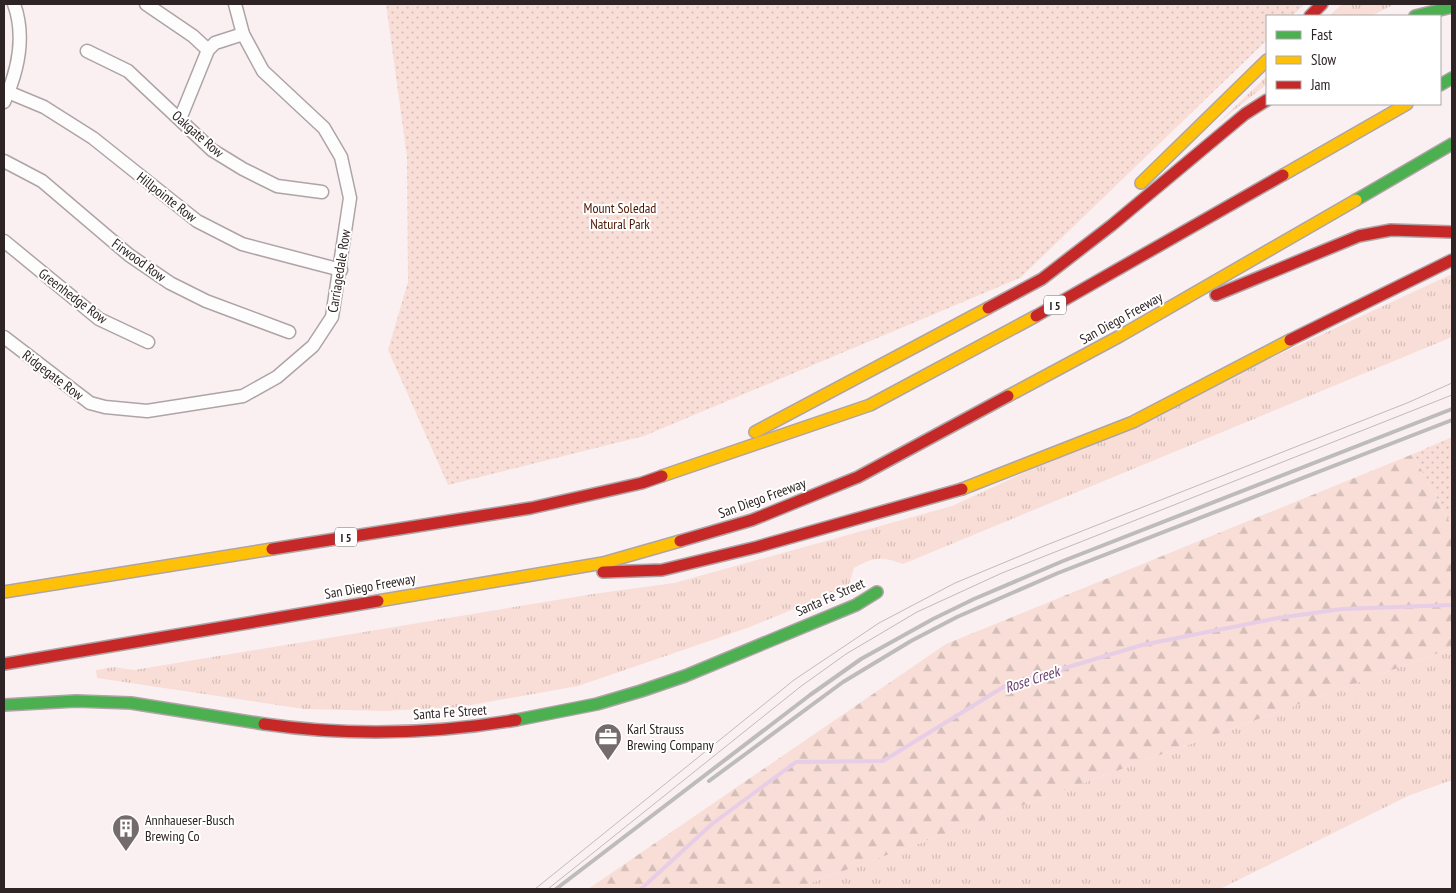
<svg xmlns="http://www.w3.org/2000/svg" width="1456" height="893" font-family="'PT Sans Narrow',sans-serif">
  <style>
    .grass { fill: url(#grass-tufts) }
    .forest { fill: url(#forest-firs) }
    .park { fill: url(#park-dots) }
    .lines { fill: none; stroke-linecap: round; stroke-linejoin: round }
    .stream { stroke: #e8cde6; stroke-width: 4 }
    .street-casing { stroke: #aea4a6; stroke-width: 15 }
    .fast-casing { stroke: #aea4a6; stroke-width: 14 }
    .slow-casing { stroke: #aea4a6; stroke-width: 14 }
    .jam-casing { stroke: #aea4a6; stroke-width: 14 }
    .street { stroke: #fefdfd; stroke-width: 12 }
    .fast { stroke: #4caf50; stroke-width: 11 }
    .slow { stroke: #ffc107; stroke-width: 11 }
    .jam { stroke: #c62828; stroke-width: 11 }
    .tram { stroke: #bebbbc; stroke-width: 1 }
    .rail { stroke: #bebbbc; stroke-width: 4 }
    .labels { text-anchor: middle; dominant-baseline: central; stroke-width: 4; stroke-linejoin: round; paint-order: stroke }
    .shield { fill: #fff; stroke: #6d6566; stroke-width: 1 }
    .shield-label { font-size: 12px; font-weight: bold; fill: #2e2325 }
    .street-label { font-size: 14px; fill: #2e2325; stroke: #fff }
    .park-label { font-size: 14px; fill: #4e1700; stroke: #fff }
    .poi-label { font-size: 14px; fill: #2e2325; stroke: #fff; text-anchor: start }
    .water-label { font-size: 15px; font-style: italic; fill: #6b3f6c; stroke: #fff }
  </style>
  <defs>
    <pattern id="grass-tufts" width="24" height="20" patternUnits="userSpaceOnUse" patternTransform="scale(1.25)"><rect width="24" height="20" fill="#f8ded6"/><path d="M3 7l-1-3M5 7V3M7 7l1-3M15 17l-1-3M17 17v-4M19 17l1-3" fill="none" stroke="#d5beb8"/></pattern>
    <pattern id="forest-firs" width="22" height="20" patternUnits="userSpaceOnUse" patternTransform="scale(1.25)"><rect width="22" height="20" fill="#f8ded6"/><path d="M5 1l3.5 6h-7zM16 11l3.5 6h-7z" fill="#d5beb8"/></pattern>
    <pattern id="park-dots" width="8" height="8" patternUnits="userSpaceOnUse" patternTransform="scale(1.25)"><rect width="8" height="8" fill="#f8ded6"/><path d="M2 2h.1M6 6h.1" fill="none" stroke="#d5beb8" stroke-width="1.8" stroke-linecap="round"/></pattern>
  </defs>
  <rect width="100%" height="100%" fill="#faf0f2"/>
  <g class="grass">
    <path d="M 1342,4 L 1395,4 L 1371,16 L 1329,16 Z"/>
    <path d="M 1267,76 L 1267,84 L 1218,123 Z"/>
    <path d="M 1452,274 L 1452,337 L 903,564 C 881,556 874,557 854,568 L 848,587 L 750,627 L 578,686 L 460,707 L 386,711 L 304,709 L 97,678 L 96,670 L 114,667 L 134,670 L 593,594 L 674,583 L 952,506 Z"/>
    <path d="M 1452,648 L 1452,780 L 1408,796 L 1220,889 L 794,889 Z"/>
  </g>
  <path class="forest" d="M 1413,454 L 1452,526 L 1452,648 L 794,889 L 588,889 L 946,644 Z"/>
  <g class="park">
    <path d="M 386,4 L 1305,4 L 1292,16 L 1267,16 L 1267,40 L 1020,278 L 644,436 L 448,485 L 388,350 L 408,282 L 407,157 Z"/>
    <path d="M 1452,437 L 1452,526 L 1413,454 Z"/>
  </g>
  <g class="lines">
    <path class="stream" d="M 641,889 L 712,824 L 796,762 L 883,761 L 1005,686 L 1142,645 L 1278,618 L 1342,609 L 1452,605"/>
    <g class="street-casing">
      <g id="street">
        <path d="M 146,4 L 193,36 L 208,50"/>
        <path d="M 87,51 L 128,71 L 212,150 L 243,169 L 277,186 L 322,192"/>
        <path d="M 8,92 L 44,107 L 93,138 L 197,221 L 242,244 L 341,270"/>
        <path d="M 4,102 C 18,71 26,37 14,4"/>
        <path d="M 180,119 L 208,50 L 215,43 L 243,34"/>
        <path d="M 4,161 L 42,181 L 129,255 L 170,283 L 206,301 L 289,332"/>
        <path d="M 4,241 L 99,319 L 148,342"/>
        <path d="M 4,337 L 90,403 L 105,407 L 147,411 L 243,396 L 277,377 L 313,346 L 332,317 L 350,198 L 341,157 L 324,128 L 263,71 L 243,34 L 235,4"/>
      </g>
    </g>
    <g class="fast-casing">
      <g id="fast">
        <path d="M 1415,16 L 1452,7"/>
        <path d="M 1440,85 L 1452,78"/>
        <path d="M 1356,200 L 1452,144"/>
        <path d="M 4,705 L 76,701 L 131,703 L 264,724"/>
        <path d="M 516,720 L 597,704 L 641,691 L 685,676 L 856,605 L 877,592"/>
      </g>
    </g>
    <g class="slow-casing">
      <g id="slow">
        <path d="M 1283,175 L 1407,104"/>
        <path d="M 1141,183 L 1267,60"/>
        <path d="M 1008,396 L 1120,336 L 1356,200"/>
        <path d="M 755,432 L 988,308"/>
        <path d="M 662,476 L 870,405 L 1036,316"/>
        <path d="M 962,489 L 1133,422 L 1290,340"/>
        <path d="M 4,592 L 272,549"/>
        <path d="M 378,601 L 603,563 L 680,541"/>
      </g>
    </g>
    <g class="jam-casing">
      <g id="jam">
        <path d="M 1310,16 L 1322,4"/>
        <path d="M 1216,295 L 1359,236 L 1391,230 L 1452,232"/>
        <path d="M 988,308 L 1042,279 L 1112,225 L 1245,114 L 1267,100"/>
        <path d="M 1036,316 L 1283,175"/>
        <path d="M 1290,340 L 1452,260"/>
        <path d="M 680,541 L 752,520 L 858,477 L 1008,396"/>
        <path d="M 272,549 L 531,508 L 642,483 L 662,476"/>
        <path d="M 603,572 L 662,570 L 757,547 L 962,489"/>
        <path d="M 4,664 L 378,601"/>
        <path d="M 264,724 C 347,736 434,734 516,720"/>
      </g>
    </g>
    <use href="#street" class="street"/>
    <use href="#fast" class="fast"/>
    <use href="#slow" class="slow"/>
    <use href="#jam" class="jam"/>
    <g class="tram">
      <path d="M 535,889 L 794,680 L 879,623 L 955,583 L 1044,546 L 1407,403 L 1452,383"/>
      <path d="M 548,889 L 800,687 L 846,654 L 917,612 L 1002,573 L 1452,395"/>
    </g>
    <g class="rail">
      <path d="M 709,781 L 843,682 L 911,641 L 957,617 L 1058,573 L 1452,420"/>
      <path d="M 556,889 L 810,695 L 861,659 L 933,619 L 974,599 L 1063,561 L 1452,409"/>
    </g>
  </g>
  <defs>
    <g id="office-pin" transform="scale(1.4375)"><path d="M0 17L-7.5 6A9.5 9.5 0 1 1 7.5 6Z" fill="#756b6d" stroke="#fff"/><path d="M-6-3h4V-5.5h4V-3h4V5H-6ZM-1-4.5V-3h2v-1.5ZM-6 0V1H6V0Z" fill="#fff"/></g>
    <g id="building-pin" transform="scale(1.4375)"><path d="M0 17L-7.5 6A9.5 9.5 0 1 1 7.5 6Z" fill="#756b6d" stroke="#fff"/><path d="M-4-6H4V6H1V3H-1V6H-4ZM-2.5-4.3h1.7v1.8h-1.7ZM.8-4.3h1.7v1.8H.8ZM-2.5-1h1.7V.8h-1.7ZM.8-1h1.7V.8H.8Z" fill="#fff"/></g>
  </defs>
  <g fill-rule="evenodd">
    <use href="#office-pin" x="608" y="737"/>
    <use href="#building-pin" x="126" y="828"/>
  </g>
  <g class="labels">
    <g class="shield">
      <rect x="1044" y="295.5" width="22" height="19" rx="4"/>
      <rect x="335" y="527.5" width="22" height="19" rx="4"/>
    </g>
    <g class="shield-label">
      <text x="1055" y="305">I 5</text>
      <text x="346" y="537">I 5</text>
    </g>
    <g class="street-label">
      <text transform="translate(198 134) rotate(41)">Oakgate Row</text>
      <text transform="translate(167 197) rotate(38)">Hillpointe Row</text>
      <text transform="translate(139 260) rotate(36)">Firwood Row</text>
      <text transform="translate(339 271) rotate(-81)">Carriagedale Row</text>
      <text transform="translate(73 296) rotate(37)">Greenhedge Row</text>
      <text transform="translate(1121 318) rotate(-29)">San Diego Freeway</text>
      <text transform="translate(53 375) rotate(37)">Ridgegate Row</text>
      <text transform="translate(762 498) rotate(-20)">San Diego Freeway</text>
      <text transform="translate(370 586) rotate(-10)">San Diego Freeway</text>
      <text transform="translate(830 597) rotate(-24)">Santa Fe Street</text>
      <text transform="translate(450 712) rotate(-4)">Santa Fe Street</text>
    </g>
    <g class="park-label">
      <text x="620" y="208">Mount Soledad<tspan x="620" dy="16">Natural Park</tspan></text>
    </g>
    <g class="poi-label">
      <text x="627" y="729">Karl Strauss<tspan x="627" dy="16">Brewing Company</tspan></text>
      <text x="145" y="820">Annhaueser-Busch<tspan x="145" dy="16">Brewing Co</tspan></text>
    </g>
    <g class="water-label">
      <text transform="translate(1032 679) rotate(-18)">Rose Creek</text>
    </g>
  </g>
  <rect width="1456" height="893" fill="none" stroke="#2e2325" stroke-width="10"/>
  <rect x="1266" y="15" width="175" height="90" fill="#ffffff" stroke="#aba7a8"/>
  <rect x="1276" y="31" width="25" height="8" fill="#4caf50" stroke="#aba7a8"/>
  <text x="1311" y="40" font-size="15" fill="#2e2325">Fast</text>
  <rect x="1276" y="56" width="25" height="8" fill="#ffc107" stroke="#aba7a8"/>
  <text x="1311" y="65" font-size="15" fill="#2e2325">Slow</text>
  <rect x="1276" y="81" width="25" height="8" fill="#c62828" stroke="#aba7a8"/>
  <text x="1311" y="90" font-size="15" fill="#2e2325">Jam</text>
</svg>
